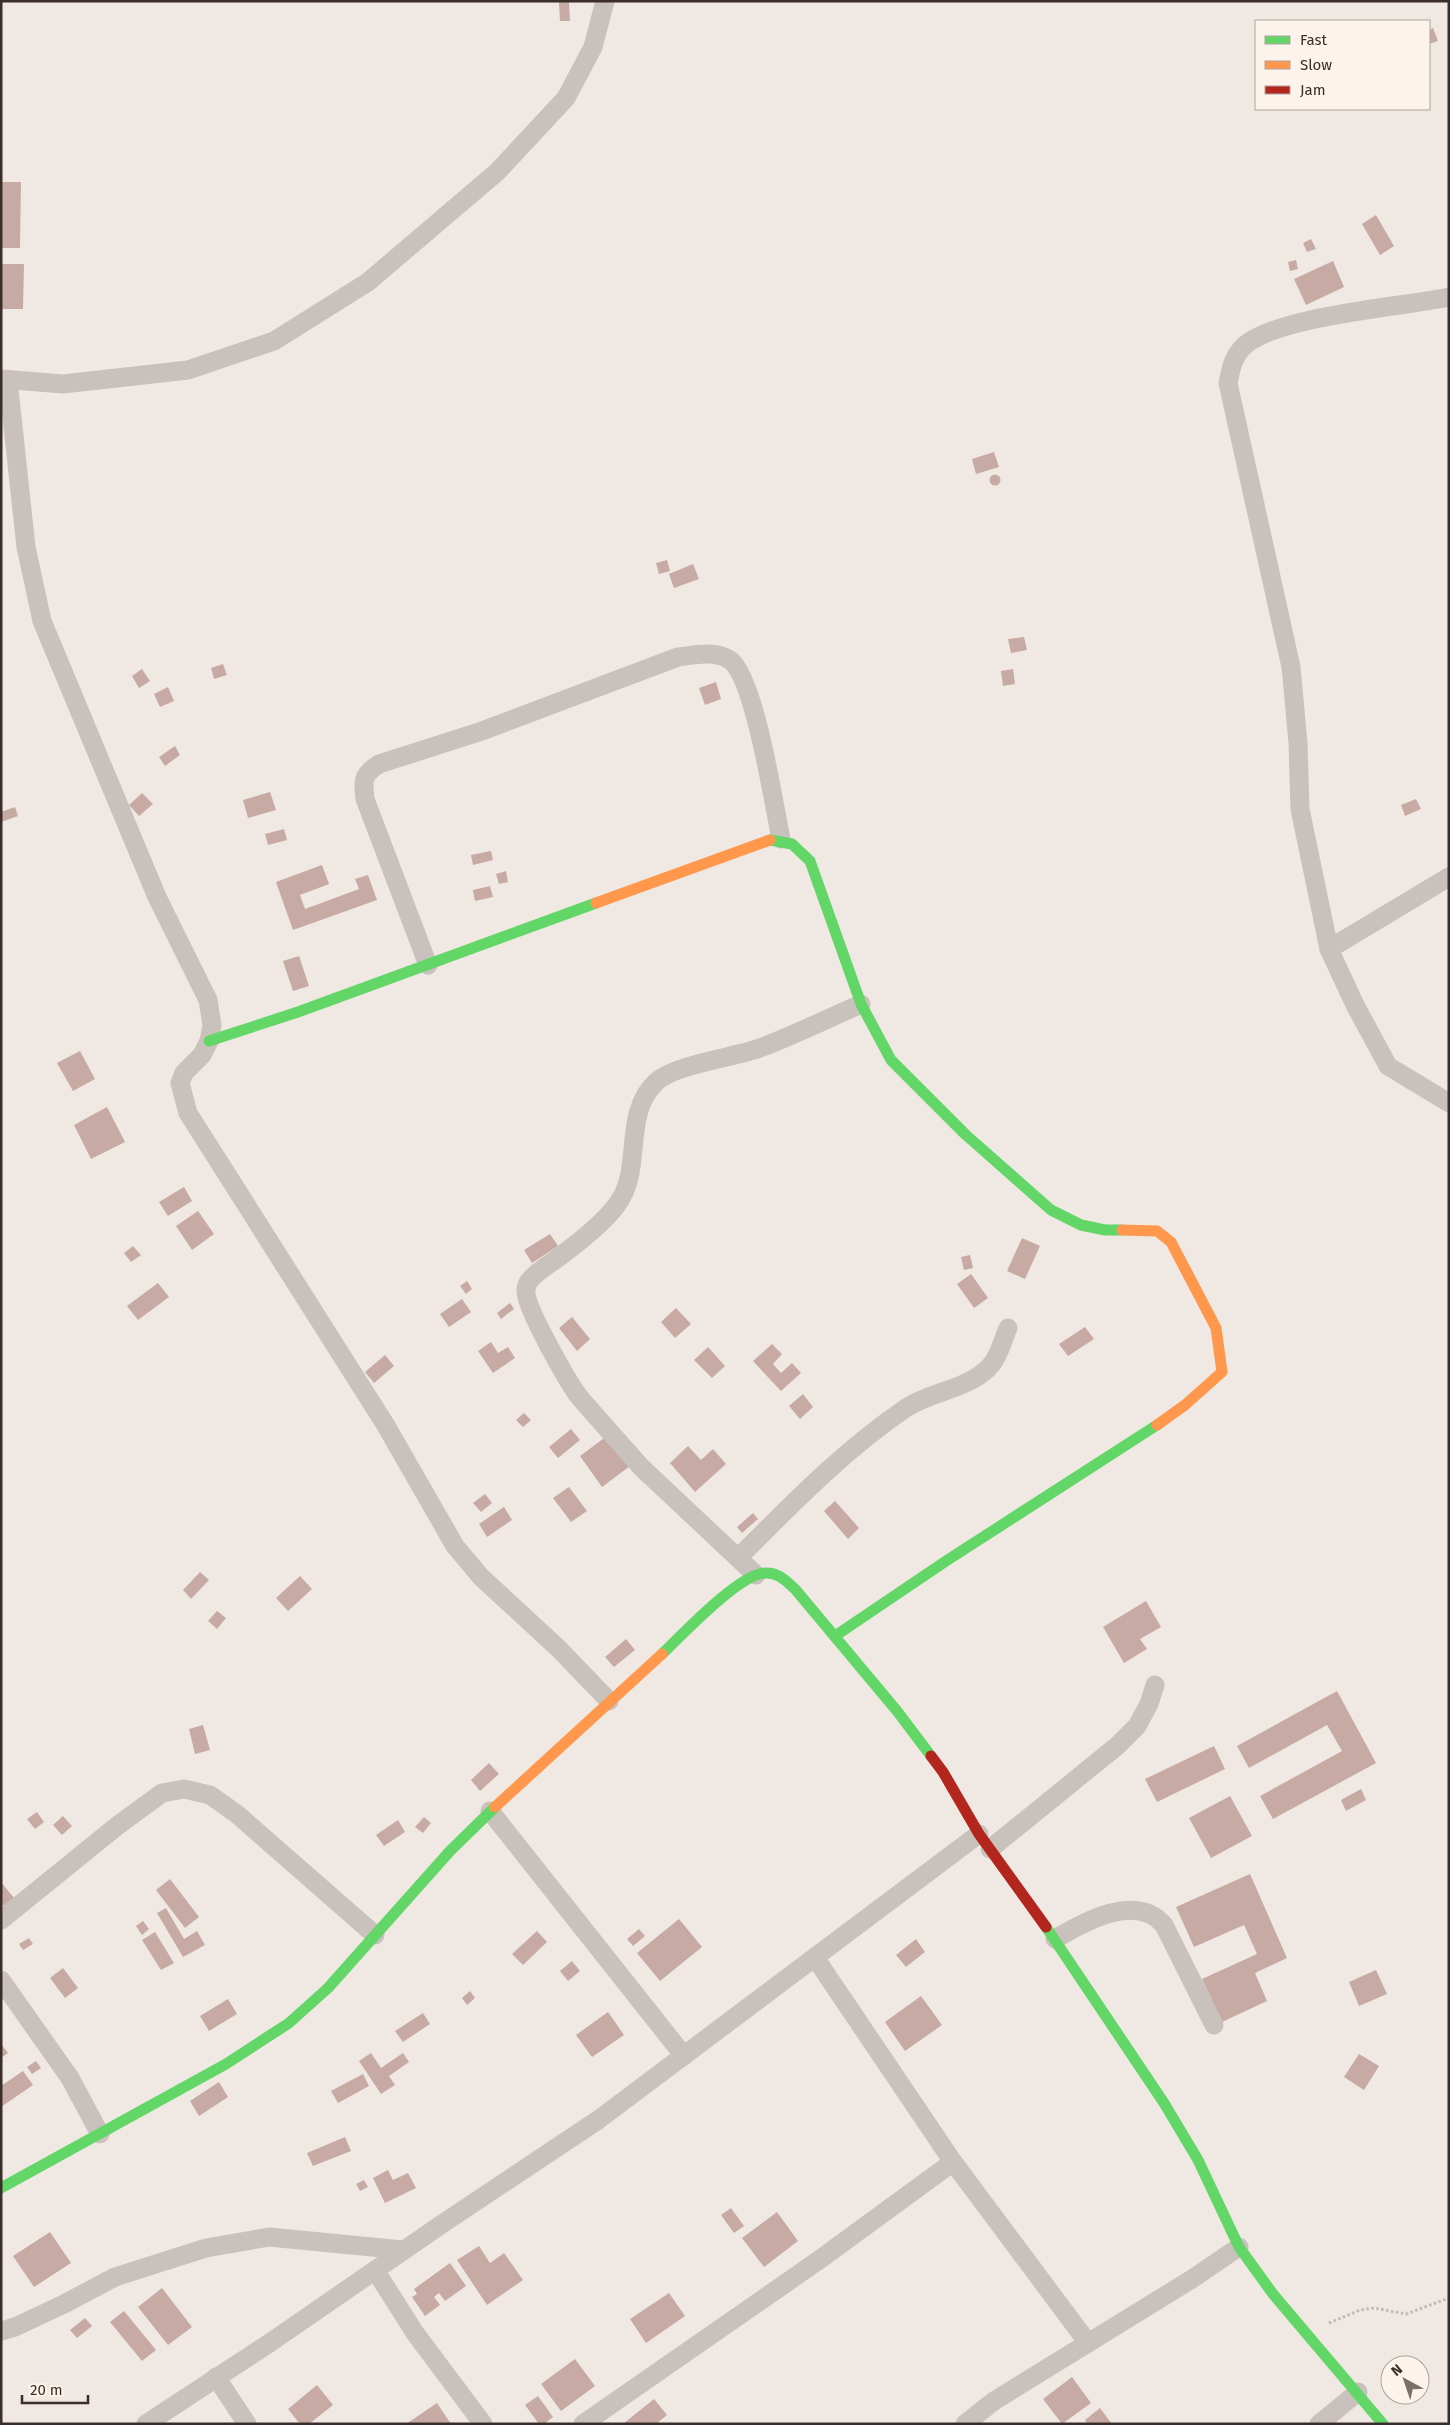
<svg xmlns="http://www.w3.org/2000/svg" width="1450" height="2425" font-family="'Fira Sans',sans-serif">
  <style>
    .building { fill: #c6aaa3 }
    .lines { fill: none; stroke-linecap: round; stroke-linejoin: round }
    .path { stroke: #c2b9b4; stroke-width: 3; stroke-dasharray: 2.5 2.5; stroke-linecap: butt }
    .street { stroke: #c9c1bc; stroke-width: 19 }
    .fast { stroke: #63d668; stroke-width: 11 }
    .slow { stroke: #ff974d; stroke-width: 11 }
    .jam { stroke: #b3261e; stroke-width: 11 }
  </style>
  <rect width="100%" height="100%" fill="#f0e9e3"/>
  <g class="building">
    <path d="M 559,2 L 569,2 L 570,21 L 560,21 Z"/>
    <path d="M 1433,28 L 1438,41 L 1429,44 L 1429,30 Z"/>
    <path d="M 1,182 L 21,182 L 20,248 L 1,248 Z"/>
    <path d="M 1376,215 L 1394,246 L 1380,255 L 1362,224 Z"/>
    <path d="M 1311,239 L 1316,249 L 1307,252 L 1303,243 Z"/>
    <path d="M 1296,260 L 1298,269 L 1290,271 L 1288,262 Z"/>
    <path d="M 1333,261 L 1344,287 L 1306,305 L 1294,279 Z"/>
    <path d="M 1,264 L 24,264 L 23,309 L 1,309 Z"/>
    <path d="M 994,452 L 999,467 L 976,474 L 972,459 Z"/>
    <circle cx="995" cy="480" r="5.5"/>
    <path d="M 667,560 L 670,571 L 659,574 L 656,563 Z"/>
    <path d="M 693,564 L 699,579 L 674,588 L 669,574 Z"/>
    <path d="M 1024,637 L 1027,650 L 1011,653 L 1008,639 Z"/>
    <path d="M 223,664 L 227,675 L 214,679 L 211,668 Z"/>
    <path d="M 142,669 L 150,681 L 139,688 L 132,676 Z"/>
    <path d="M 1013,669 L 1015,684 L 1003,686 L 1001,671 Z"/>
    <path d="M 716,682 L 721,699 L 705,705 L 699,688 Z"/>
    <path d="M 168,687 L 174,701 L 160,707 L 154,694 Z"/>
    <path d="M 175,746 L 180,755 L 165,766 L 159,757 Z"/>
    <path d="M 270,792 L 276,810 L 248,818 L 243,800 Z"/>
    <path d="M 142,793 L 153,804 L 139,816 L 129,805 Z"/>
    <path d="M 1416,799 L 1421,809 L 1405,816 L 1401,805 Z"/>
    <path d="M 15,807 L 18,816 L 1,822 L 1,812 Z"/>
    <path d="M 284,829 L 287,840 L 268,845 L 265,834 Z"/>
    <path d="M 491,851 L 493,860 L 473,865 L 471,855 Z"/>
    <path d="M 322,865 L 329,884 L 300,895 L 305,909 L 359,889 L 355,879 L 368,875 L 377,900 L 293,930 L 276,882 Z"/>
    <path d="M 506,871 L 508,882 L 499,884 L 496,874 Z"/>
    <path d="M 490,886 L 493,897 L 475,901 L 473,890 Z"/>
    <path d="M 299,956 L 309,986 L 293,991 L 283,961 Z"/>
    <path d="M 80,1051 L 95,1079 L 73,1091 L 57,1063 Z"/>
    <path d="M 107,1107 L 125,1142 L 91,1159 L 74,1125 Z"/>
    <path d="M 184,1187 L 192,1201 L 168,1216 L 159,1202 Z"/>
    <path d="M 198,1211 L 214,1234 L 192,1250 L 176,1226 Z"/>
    <path d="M 550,1234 L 558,1246 L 532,1263 L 524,1250 Z"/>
    <path d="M 1022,1238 L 1040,1246 L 1025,1279 L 1007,1271 Z"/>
    <path d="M 133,1246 L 141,1255 L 131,1262 L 124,1253 Z"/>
    <path d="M 970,1255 L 973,1268 L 964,1270 L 961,1257 Z"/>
    <path d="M 971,1274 L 988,1298 L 974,1308 L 957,1284 Z"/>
    <path d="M 467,1281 L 472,1289 L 466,1294 L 460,1286 Z"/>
    <path d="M 158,1283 L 169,1297 L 138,1320 L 127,1306 Z"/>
    <path d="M 462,1299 L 471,1312 L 449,1327 L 440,1314 Z"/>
    <path d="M 510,1303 L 514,1309 L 501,1319 L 497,1313 Z"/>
    <path d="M 676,1308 L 691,1324 L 675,1338 L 661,1322 Z"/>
    <path d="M 572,1317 L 590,1339 L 577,1351 L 559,1328 Z"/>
    <path d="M 1085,1327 L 1094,1339 L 1068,1356 L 1059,1344 Z"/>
    <path d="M 491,1342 L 498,1353 L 508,1347 L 515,1358 L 493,1373 L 478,1351 Z"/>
    <path d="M 772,1344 L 782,1354 L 773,1364 L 781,1373 L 792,1363 L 801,1373 L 781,1391 L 753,1361 Z"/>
    <path d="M 708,1347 L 725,1366 L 712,1378 L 694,1360 Z"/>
    <path d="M 385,1355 L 394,1366 L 374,1383 L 365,1372 Z"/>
    <path d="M 803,1394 L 813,1407 L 800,1419 L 789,1406 Z"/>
    <path d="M 524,1413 L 531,1420 L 523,1427 L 516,1420 Z"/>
    <path d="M 571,1429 L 580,1440 L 558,1458 L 549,1447 Z"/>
    <path d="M 607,1436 L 630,1466 L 602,1487 L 580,1456 Z"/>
    <path d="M 688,1446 L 701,1460 L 713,1449 L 726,1464 L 695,1492 L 670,1463 Z"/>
    <path d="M 569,1487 L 587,1511 L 571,1522 L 553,1498 Z"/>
    <path d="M 485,1494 L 492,1503 L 481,1512 L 473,1503 Z"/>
    <path d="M 835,1501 L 859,1528 L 848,1539 L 824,1511 Z"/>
    <path d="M 504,1507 L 512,1520 L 487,1537 L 479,1524 Z"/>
    <path d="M 753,1513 L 758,1519 L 742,1533 L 737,1527 Z"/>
    <path d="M 200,1572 L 209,1580 L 191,1599 L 183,1590 Z"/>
    <path d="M 300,1576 L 312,1589 L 288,1611 L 276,1598 Z"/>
    <path d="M 1146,1601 L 1161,1627 L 1140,1639 L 1147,1649 L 1124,1663 L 1103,1627 Z"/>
    <path d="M 217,1611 L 226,1618 L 217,1629 L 208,1621 Z"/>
    <path d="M 626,1639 L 635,1650 L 614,1667 L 605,1657 Z"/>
    <path d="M 1337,1691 L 1376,1763 L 1273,1819 L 1260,1796 L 1342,1751 L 1327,1725 L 1249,1768 L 1237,1746 Z"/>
    <path d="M 203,1725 L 210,1750 L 195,1754 L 189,1729 Z"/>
    <path d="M 1214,1746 L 1225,1769 L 1157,1802 L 1145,1779 Z"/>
    <path d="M 489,1763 L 499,1774 L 480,1791 L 471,1780 Z"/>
    <path d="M 1361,1789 L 1366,1800 L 1346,1811 L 1341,1800 Z"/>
    <path d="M 1230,1796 L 1252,1836 L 1211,1858 L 1189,1818 Z"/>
    <path d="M 37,1812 L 44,1822 L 35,1829 L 27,1819 Z"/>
    <path d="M 63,1816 L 72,1826 L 62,1835 L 53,1825 Z"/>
    <path d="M 424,1817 L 431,1823 L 423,1833 L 415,1827 Z"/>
    <path d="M 398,1820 L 405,1832 L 384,1846 L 376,1835 Z"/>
    <path d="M 1250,1874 L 1287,1958 L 1255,1973 L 1267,2001 L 1222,2022 L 1202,1979 L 1257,1954 L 1244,1925 L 1194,1947 L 1176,1907 Z"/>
    <path d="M 170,1879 L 199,1917 L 185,1928 L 156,1890 Z"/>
    <path d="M 1,1882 L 14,1898 L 4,1906 L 1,1903 Z"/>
    <path d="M 166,1908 L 184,1939 L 197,1931 L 205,1945 L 183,1957 L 157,1913 Z"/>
    <path d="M 679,1919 L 702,1947 L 660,1981 L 637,1953 Z"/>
    <path d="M 143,1921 L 149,1929 L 142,1935 L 136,1926 Z"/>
    <path d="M 639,1929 L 645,1936 L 633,1946 L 627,1939 Z"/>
    <path d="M 537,1931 L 547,1942 L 523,1965 L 512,1954 Z"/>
    <path d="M 155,1932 L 174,1963 L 161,1970 L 142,1940 Z"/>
    <path d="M 29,1938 L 33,1944 L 23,1950 L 19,1944 Z"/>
    <path d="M 916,1939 L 925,1952 L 906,1967 L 896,1955 Z"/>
    <path d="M 572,1961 L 580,1971 L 568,1981 L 560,1971 Z"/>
    <path d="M 63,1968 L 78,1988 L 65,1998 L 50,1978 Z"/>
    <path d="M 1376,1970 L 1387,1994 L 1359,2006 L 1349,1982 Z"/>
    <path d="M 470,1991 L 475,1998 L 467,2005 L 462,1998 Z"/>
    <path d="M 921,1996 L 942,2025 L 905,2051 L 885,2022 Z"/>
    <path d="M 228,1999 L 237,2014 L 209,2031 L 200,2016 Z"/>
    <path d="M 608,2012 L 624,2035 L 592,2057 L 576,2035 Z"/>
    <path d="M 423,2013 L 430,2024 L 403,2042 L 395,2031 Z"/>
    <path d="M 1,2044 L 8,2053 L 1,2058 Z"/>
    <path d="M 371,2053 L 381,2068 L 403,2053 L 409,2062 L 389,2076 L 395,2085 L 381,2094 L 359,2061 Z"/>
    <path d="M 1359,2054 L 1379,2066 L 1364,2090 L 1344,2077 Z"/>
    <path d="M 36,2061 L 41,2068 L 32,2074 L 27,2067 Z"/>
    <path d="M 23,2071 L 33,2085 L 1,2107 L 1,2086 Z"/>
    <path d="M 363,2074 L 369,2086 L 338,2103 L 331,2091 Z"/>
    <path d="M 219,2082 L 228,2097 L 199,2116 L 190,2101 Z"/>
    <path d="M 345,2137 L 351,2151 L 313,2166 L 307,2153 Z"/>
    <path d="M 388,2170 L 393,2180 L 408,2173 L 416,2188 L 385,2203 L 373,2178 Z"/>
    <path d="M 364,2180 L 368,2187 L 360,2191 L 356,2184 Z"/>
    <path d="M 731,2208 L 744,2226 L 734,2233 L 721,2215 Z"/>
    <path d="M 777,2212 L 798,2241 L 764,2267 L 742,2238 Z"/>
    <path d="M 50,2232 L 71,2263 L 34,2287 L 13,2256 Z"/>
    <path d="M 479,2246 L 490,2263 L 504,2253 L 523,2280 L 487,2305 L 457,2260 Z"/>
    <path d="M 450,2263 L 466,2286 L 445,2301 L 439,2293 L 434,2297 L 440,2305 L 425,2316 L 412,2297 L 417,2294 L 414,2289 Z"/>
    <path d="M 162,2288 L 192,2327 L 168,2345 L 138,2307 Z"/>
    <path d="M 669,2293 L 685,2316 L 646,2343 L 630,2319 Z"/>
    <path d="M 124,2311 L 156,2350 L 142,2361 L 110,2322 Z"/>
    <path d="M 85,2318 L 92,2326 L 77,2338 L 70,2330 Z"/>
    <path d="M 575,2359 L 595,2386 L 561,2411 L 541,2384 Z"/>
    <path d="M 1072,2377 L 1091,2403 L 1062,2424 L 1043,2399 Z"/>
    <path d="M 317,2385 L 333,2405 L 309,2424 L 300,2424 L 288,2409 Z"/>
    <path d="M 538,2396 L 553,2417 L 544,2424 L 539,2424 L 525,2405 Z"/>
    <path d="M 654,2399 L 667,2415 L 656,2424 L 623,2424 Z"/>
    <path d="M 437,2403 L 451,2424 L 406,2424 Z"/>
    <path d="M 1100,2408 L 1112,2424 L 1088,2424 L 1085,2420 Z"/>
  </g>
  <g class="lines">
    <path class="path" d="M 1329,2323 L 1360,2310 L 1374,2308 L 1406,2314 L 1449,2298"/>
    <g class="street">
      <path d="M 1449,297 C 1403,307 1272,316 1242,348 C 1232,359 1231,370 1228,383 L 1291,667 L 1298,743 L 1300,809 L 1329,949 L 1355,1005 L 1388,1066 L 1449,1103"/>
      <path d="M 1,379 L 63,384 L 188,370 L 274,341 L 368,282 L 497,172 L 566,98 L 593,47 L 605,1"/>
      <path d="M 8,380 L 26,547 L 42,621 L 157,897 L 208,1000 L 212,1025 L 209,1041 L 202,1055 L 184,1073 L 180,1083 L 188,1113 L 385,1424 L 455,1546 L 481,1577 L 559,1649 L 609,1701"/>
      <path d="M 1329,949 L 1449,877"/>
      <path d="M 428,965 L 365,799 C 363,780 362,775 379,764 L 482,731 L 678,657 C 694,655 715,650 730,660 C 755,678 774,806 781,839"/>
      <path d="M 738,1558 C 791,1505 844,1450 906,1408 C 930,1392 963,1390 985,1371 C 998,1361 1002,1342 1008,1328"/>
      <path d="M 756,1575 L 641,1467 L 580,1398 C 569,1384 525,1307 526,1291 C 526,1287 527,1283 530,1280 C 537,1271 550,1264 559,1257 C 578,1243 608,1220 620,1200 C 642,1166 623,1113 656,1082 C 676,1064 732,1058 760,1048 C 794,1035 827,1019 861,1004"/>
      <path d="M 490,1811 L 684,2056"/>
      <path d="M 990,1849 L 1117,1746 L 1137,1726 L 1149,1704 L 1155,1685"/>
      <path d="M 1,1920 L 117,1826 L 162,1793 L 184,1789 L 210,1795 L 238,1815 L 375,1935"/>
      <path d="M 1055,1939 C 1084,1922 1136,1892 1164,1925 L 1214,2025"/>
      <path d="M 816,1959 L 953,2162 L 1088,2343"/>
      <path d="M 1,1980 L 70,2078 L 100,2134"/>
      <path d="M 375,2270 L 415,2333 L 483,2424"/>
      <path d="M 1,2331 L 15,2327 L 64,2304 L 115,2277 L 206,2248 L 269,2237 L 403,2250"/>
      <path d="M 216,2377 L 247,2424"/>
      <path d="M 146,2424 L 271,2342 L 442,2224 L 598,2120 L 979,1834"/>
      <path d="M 583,2424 L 819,2260 L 953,2162"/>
      <path d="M 965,2424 L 994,2401 L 1192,2279 L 1239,2247"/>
      <path d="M 1319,2424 L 1358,2392"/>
    </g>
    <g class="fast">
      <path d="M 770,840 L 792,844 L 810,861 L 861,1004 L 891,1060 L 966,1135 L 1051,1210 L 1081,1225 L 1105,1230 L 1122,1230"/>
      <path d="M 209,1041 L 298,1012 L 596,903"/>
      <path d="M 835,1636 L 946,1561 L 1157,1425"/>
      <path d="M 662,1654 C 682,1635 739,1574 765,1573 C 778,1572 786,1581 795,1589 L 897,1711 L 931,1756"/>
      <path d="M 1046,1927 L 1164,2103 L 1198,2160 L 1239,2247 L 1273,2294 L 1383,2424"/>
      <path d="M 1,2188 L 226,2064 L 289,2023 L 328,1988 L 450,1851 L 495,1807"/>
    </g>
    <g class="slow">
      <path d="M 596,903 L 770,840"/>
      <path d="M 1122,1230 L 1157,1231 L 1171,1242 L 1216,1328 L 1222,1372 L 1185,1405 L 1157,1425"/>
      <path d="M 495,1807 L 662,1654"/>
    </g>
    <path class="jam" d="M 931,1756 L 943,1772 L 979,1834 L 1046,1927"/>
  </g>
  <rect width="1450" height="2425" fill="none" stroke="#3b2d29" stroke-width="5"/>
  <rect x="1255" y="20" width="175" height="90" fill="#fcf3eb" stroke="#afa49d"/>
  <rect x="1265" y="36" width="25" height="8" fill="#63d668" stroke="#afa49d"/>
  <text x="1300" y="45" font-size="15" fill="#3b2d29">Fast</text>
  <rect x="1265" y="61" width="25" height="8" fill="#ff974d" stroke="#afa49d"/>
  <text x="1300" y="70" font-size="15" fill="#3b2d29">Slow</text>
  <rect x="1265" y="86" width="25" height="8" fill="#b3261e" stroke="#afa49d"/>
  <text x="1300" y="95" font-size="15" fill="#3b2d29">Jam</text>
  <g transform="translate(1405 2380) rotate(320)"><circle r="24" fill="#fcf3eb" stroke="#afa49d"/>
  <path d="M0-4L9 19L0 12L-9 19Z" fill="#7a6f6a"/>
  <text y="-8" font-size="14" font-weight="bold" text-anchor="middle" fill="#3b2d29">N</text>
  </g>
  <path d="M22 2395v8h66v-8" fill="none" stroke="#3b2d29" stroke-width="2.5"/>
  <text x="30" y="2395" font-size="15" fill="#3b2d29" stroke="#fcf3eb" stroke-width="4" paint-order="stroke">20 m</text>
</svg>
